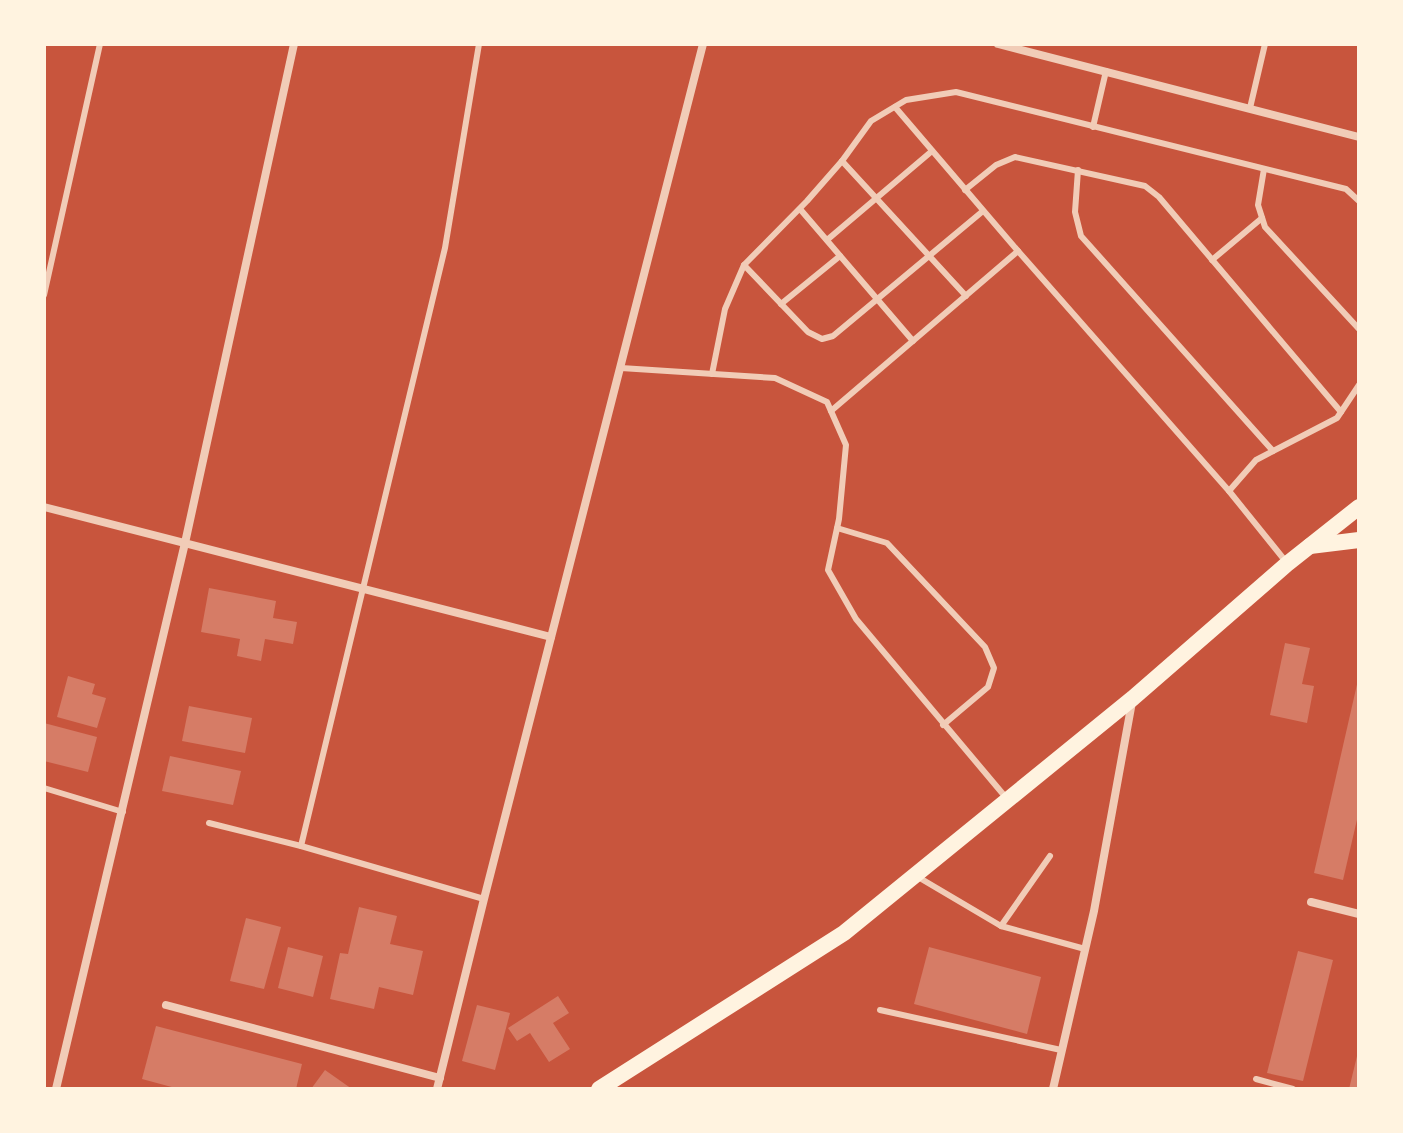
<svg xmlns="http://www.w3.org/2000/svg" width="1403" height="1133" font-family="'Source Sans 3',sans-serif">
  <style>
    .building { fill: #d67c66 }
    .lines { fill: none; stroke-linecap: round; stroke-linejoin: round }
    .service { stroke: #f1ccb7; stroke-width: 6 }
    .minor { stroke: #f1ccb7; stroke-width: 8 }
    .secondary { stroke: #fff3e0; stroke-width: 16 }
  </style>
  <rect width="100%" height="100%" fill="#c8553d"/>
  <g class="building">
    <path d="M 209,588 L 276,601 L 273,618 L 297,622 L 293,644 L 265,639 L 261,661 L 237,656 L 240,639 L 201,632 Z"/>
    <path d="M 1285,643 L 1310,648 L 1302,684 L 1314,686 L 1307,723 L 1270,715 Z"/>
    <path d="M 68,676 L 95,684 L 92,694 L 106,698 L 97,728 L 57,717 Z"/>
    <path d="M 1358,680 L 1359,811 L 1343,880 L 1314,873 Z"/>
    <path d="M 189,706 L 252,718 L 245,753 L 182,741 Z"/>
    <path d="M 44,723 L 97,737 L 88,772 L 44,761 Z"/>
    <path d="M 170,756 L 241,771 L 233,805 L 162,791 Z"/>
    <path d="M 359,907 L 397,916 L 390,944 L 423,951 L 413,995 L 379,987 L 374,1009 L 330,999 L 340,953 L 348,954 Z"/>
    <path d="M 246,918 L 281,927 L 264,989 L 230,981 Z"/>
    <path d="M 288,947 L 323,956 L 313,997 L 278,988 Z"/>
    <path d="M 929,947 L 1041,977 L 1027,1034 L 914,1004 Z"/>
    <path d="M 1298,951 L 1333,960 L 1303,1081 L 1267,1073 Z"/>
    <path d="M 558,996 L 569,1013 L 553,1023 L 570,1049 L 549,1062 L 530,1033 L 517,1041 L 508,1028 Z"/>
    <path d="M 477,1005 L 510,1013 L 495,1070 L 462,1061 Z"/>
    <path d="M 156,1026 L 302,1064 L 296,1089 L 179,1089 L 142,1079 Z"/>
    <path d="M 1358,1052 L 1359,1089 L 1349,1089 Z"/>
    <path d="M 325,1070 L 352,1089 L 311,1089 Z"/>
  </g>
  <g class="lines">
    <g class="service">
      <path d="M 1250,108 L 1265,44"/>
      <path d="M 1093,127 L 1106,71"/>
      <path d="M 842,161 L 966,296"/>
      <path d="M 1264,169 L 1258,205 L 1265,227 L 1359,329"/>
      <path d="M 1078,170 L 1075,212 L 1081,236 L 1273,451"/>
      <path d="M 965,190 L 996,165 L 1015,157 L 1145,186 L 1159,197 L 1341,412"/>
      <path d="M 800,209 L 913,341"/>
      <path d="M 827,240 L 932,151"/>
      <path d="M 1018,251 L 1229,491"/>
      <path d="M 1212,260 L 1262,218"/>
      <path d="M 744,265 L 808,332 L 822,339 L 833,336 L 983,211"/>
      <path d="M 44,295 L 100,44"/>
      <path d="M 781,304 L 840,256"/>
      <path d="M 621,368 L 775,378 L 827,402 L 846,445 L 839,519 L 828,570 L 856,619 L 1008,800"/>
      <path d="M 712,374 L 725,309 L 744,265 L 807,201 L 842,161 L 871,121 L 906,100 L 956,92 L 1346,189 L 1359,201"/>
      <path d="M 831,411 L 1018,251 L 895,107"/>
      <path d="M 837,528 L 887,543 L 985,647 L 994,668 L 988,687 L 943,725"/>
      <path d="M 1287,563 L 1229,491 L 1256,460 L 1337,418 L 1359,385"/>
      <path d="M 44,788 L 123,812"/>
      <path d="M 209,823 L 301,846 L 484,899"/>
      <path d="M 301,846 L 445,248 L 479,44"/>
      <path d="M 918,877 L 1001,926 L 1085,949"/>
      <path d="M 1001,926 L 1050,856"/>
      <path d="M 880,1010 L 1061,1050"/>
      <path d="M 1256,1079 L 1293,1089"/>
    </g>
    <g class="minor">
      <path d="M 998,44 L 1359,137"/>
      <path d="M 44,507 L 551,637"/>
      <path d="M 1311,902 L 1359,914"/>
      <path d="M 166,1005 L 440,1078"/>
      <path d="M 56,1089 L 185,543 L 294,44"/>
      <path d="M 437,1089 L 484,899 L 703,44"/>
      <path d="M 1053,1089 L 1094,911 L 1132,702"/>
    </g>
    <g class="secondary">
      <path d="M 1310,546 L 1359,540"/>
      <path d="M 599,1089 L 844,933 L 1133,698 L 1287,564 L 1359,507"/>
    </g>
  </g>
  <rect width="1403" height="1133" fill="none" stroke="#fff3e0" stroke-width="92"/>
</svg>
